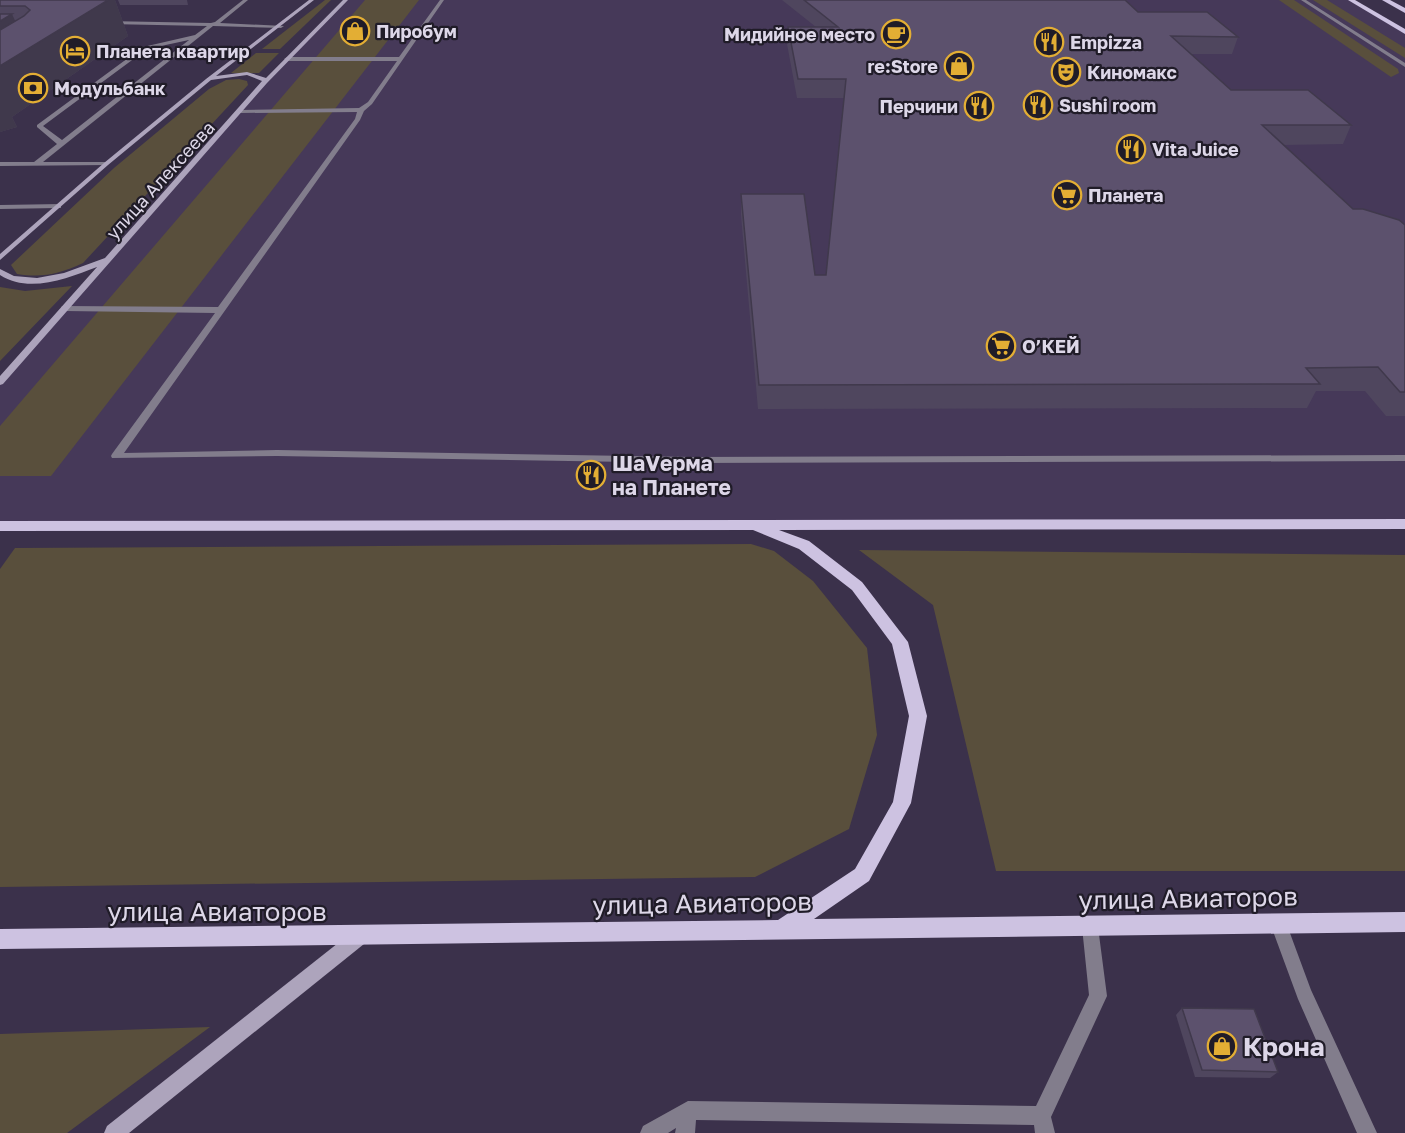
<svg xmlns="http://www.w3.org/2000/svg" width="1405" height="1133" font-family="'Golos Text',sans-serif">
  <style>
    .built { fill: #463959 }
    .green { fill: #594f3c }
    .lines { fill: none; stroke-linecap: round; stroke-linejoin: round }
    .lane { fill: #827d8c; fill-rule: evenodd }
    .secondary { fill: #ada4bc; fill-rule: evenodd }
    .primary { fill: #cdc2e1; fill-rule: evenodd }
    .wall { fill: #4f465e }
    .shaded-wall { fill: #40394c }
    .building { fill: #5c516d; stroke: #40394c; stroke-width: 1.5 }
    .labels { text-anchor: middle; dominant-baseline: central; stroke-width: 4.5; stroke-linejoin: round; paint-order: stroke }
    .far-poi-label { font-size: 18px; font-weight: bold; fill: #ddd7e8; stroke: #201c28; text-anchor: start }
    .far-street-label { font-size: 18px; fill: #ddd7e8; stroke: #201c28 }
    .poi-label { font-size: 21px; font-weight: bold; fill: #ddd7e8; stroke: #201c28; text-anchor: start }
    .near-street-label { font-size: 26px; fill: #ddd7e8; stroke: #201c28 }
    .near-poi-label { font-size: 26px; font-weight: bold; fill: #ddd7e8; stroke: #201c28; text-anchor: start }
  </style>
  <rect width="100%" height="100%" fill="#3b314b"/>
  <path class="built" d="M 346,0 L 1351,0 L 1405,32 L 1405,524 L 0,526 L 0,382 L 265,82 Z"/>
  <g class="green">
    <path d="M 325,0 L 331,0 L 280,49 L 262,49 Z"/>
    <path d="M 365,0 L 419,0 L 51,476 L 0,476 L 0,426 Z"/>
    <path d="M 1279,0 L 1294,0 L 1398,69 L 1399,73 L 1391,77 Z"/>
    <path d="M 1313,0 L 1327,0 L 1405,48 L 1405,58 Z"/>
    <path d="M 256,53 L 279,53 L 259,73 L 231,73 Z"/>
    <path d="M 239,79 L 247,81 L 248,85 L 83,263 C 59,274 43,278 17,274 L 11,265 L 114,168 L 209,89 L 226,80 Z"/>
    <path d="M 72,286 L 0,361 L 0,287 L 25,291 Z"/>
    <path d="M 751,544 L 774,551 L 813,581 L 867,648 L 877,735 L 849,829 L 755,877 L 0,887 L 0,569 L 15,548 Z"/>
    <path d="M 859,550 L 1405,555 L 1405,871 L 996,871 L 933,605 Z"/>
    <path d="M 210,1027 L 67,1133 L 0,1133 L 0,1034 Z"/>
  </g>
  <g class="lines">
    <g class="lane">
      <path d="M 243,0 L 248,0 L 220,23 L 284,26 L 281,28 L 213,26 L 43,162 L 106,162 L 108,163 L 108,165 L 0,166 L 0,162 L 34,162 L 57,144 L 37,127 L 37,125 L 143,47 L 195,35 L 207,26 L 108,24 L 106,21 L 211,23 L 215,22 ZM 189,40 L 62,140 L 43,126 L 147,49 Z"/>
      <path d="M 440,0 L 444,0 L 372,104 L 364,111 L 360,120 L 124,453 L 277,450 L 692,457 L 1405,455 L 1405,461 L 692,463 L 277,456 L 112,458 L 111,456 L 112,454 L 215,313 L 65,311 L 61,308 L 62,306 L 218,307 L 355,119 L 357,112 L 241,113 L 239,112 L 239,110 L 359,108 L 368,102 L 397,61 L 287,61 L 284,59 L 287,57 L 399,57 Z"/>
      <path d="M 1301,0 L 1306,0 L 1405,63 L 1405,67 Z"/>
      <path d="M 61,204 L 61,208 L 58,208 L 0,209 L 0,205 Z"/>
      <path d="M 1278,915 L 1284,917 L 1311,990 L 1377,1133 L 1357,1133 L 1298,999 L 1270,923 L 1272,917 Z"/>
      <path d="M 1090,919 L 1096,921 L 1098,927 L 1107,996 L 1051,1117 L 1055,1133 L 1035,1133 L 1034,1125 L 696,1120 L 695,1133 L 675,1133 L 676,1128 L 668,1133 L 640,1133 L 643,1126 L 688,1101 L 1036,1106 L 1089,995 L 1082,927 L 1084,921 Z"/>
    </g>
    <g class="secondary">
      <path d="M 309,0 L 314,0 L 216,76 L 247,72 L 266,78 L 343,0 L 348,0 L 267,83 L 3,384 L 0,385 L 0,376 L 97,267 C 68,278 29,294 0,275 L 0,269 L 14,276 L 37,278 L 64,273 L 105,258 L 262,81 L 247,75 L 211,80 L 108,165 L 0,260 L 0,254 L 104,163 L 206,79 Z"/>
      <path d="M 358,930 L 364,932 L 366,938 L 364,944 L 129,1133 L 104,1133 L 107,1126 L 352,932 Z"/>
    </g>
    <g class="primary">
      <path d="M 1348,0 L 1355,0 L 1405,29 L 1405,34 Z"/>
      <path d="M 1382,0 L 1390,0 L 1405,8 L 1405,13 Z"/>
      <path d="M 1405,519 L 1405,529 L 779,530 L 809,541 L 862,582 L 908,642 L 927,716 L 911,803 L 869,881 L 814,919 L 1405,912 L 1405,932 L 0,949 L 0,929 L 778,920 L 855,869 L 893,802 L 909,716 L 892,644 L 852,590 L 799,549 L 753,530 L 0,531 L 0,521 Z"/>
    </g>
  </g>
  <g class="wall">
    <path d="M 0,0 L 115,0 L 128,36 L 12,117 L 17,127 L 0,132 Z"/>
    <path d="M 118,0 L 187,0 L 188,5 L 120,5 Z"/>
    <path d="M 782,0 L 1125,0 L 1138,12 L 1238,37 L 1232,54 L 1191,54 L 1231,90 L 1351,125 L 1343,144 L 1283,145 L 1353,209 L 1405,225 L 1405,416 L 1386,416 L 1365,391 L 1316,391 L 1307,408 L 758,409 L 741,215 L 741,194 L 815,275 L 826,275 L 844,98 L 797,98 L 787,44 L 788,27 L 816,27 Z"/>
    <path d="M 1182,1008 L 1278,1072 L 1270,1078 L 1195,1077 L 1176,1015 Z"/>
  </g>
  <path class="shaded-wall" d="M 101,0 L 115,0 L 128,36 L 12,117 L 17,127 L 0,132 L 0,21 L 12,14 L 28,49 Z"/>
  <g class="building">
    <path d="M 0,0 L 108,0 L 0,66 L 0,30 L 24,16 L 30,10 L 25,6 L 0,6 Z"/>
    <path d="M 804,0 L 1125,0 L 1138,12 L 1207,12 L 1238,37 L 1171,36 L 1231,90 L 1308,90 L 1351,125 L 1262,125 L 1353,209 L 1363,209 L 1399,220 L 1405,225 L 1405,392 L 1400,392 L 1378,367 L 1306,368 L 1320,384 L 759,385 L 741,194 L 804,194 L 815,275 L 826,275 L 846,79 L 798,79 L 788,27 L 838,27 Z"/>
    <path d="M 0,14 L 12,14 L 0,21 Z"/>
    <path d="M 1182,1008 L 1254,1009 L 1278,1072 L 1202,1070 Z"/>
  </g>
  <defs>
    <g id="shop-ring" transform="scale(1.5)"><circle r="9.5" fill="#201c28" stroke="#e3ae34" stroke-width="1.5"/><path d="M-5-2.5h2.3a2.7 3.5 0 0 1 5.4 0H5L5.5 6h-11ZM-1.5-2.5h3a1.5 2.3 0 0 0-3 0Z" fill="#e3ae34"/></g>
    <g id="cafe-ring" transform="scale(1.5)"><circle r="9.5" fill="#201c28" stroke="#e3ae34" stroke-width="1.5"/><path d="M-5.5-4.5H6V0H3Q3 3.5 0 3.5H-2.5Q-5.5 3.5-5.5 0ZM3-3.2v2h1.7v-2ZM-6 4.5H4V6H-6Z" fill="#e3ae34"/></g>
    <g id="restaurant-ring" transform="scale(1.5)"><circle r="9.5" fill="#201c28" stroke="#e3ae34" stroke-width="1.5"/><path d="M-5-6h1v4h1v-4h1v4h1v-4h1v5L-1.5 .5V6h-2V.5L-5-1ZM5-6V6H3V1.5H1.5Q1.5-4 5-6Z" fill="#e3ae34"/></g>
    <g id="hotel-ring" transform="scale(1.5)"><circle r="9.5" fill="#201c28" stroke="#e3ae34" stroke-width="1.5"/><path d="M-6-4.5h1.5V1H6V5H4.5V3h-9V5H-6ZM-4 0a1.8 1.8 0 1 1 3.6 0ZM.5 0V-2.5h3Q6-2.5 6 0Z" fill="#e3ae34"/></g>
    <g id="theatre-ring" transform="scale(1.5)"><circle r="9.5" fill="#201c28" stroke="#e3ae34" stroke-width="1.5"/><path d="M-5-5.5Q0-4 5-5.5V0Q5 5 0 6Q-5 5-5 0ZM-3.3-2.5H-1v1.5H-3.3ZM1-2.5H3.3v1.5H1ZM-2.8 1Q0 5.5 2.8 1Z" fill="#e3ae34"/></g>
    <g id="bank-ring" transform="scale(1.5)"><circle r="9.5" fill="#201c28" stroke="#e3ae34" stroke-width="1.5"/><path d="M-6-4H6V4H-6ZM0-2.3a2.3 2.3 0 1 0 0 4.6a2.3 2.3 0 1 0 0-4.6Z" fill="#e3ae34"/></g>
    <g id="supermarket-ring" transform="scale(1.5)"><circle r="9.5" fill="#201c28" stroke="#e3ae34" stroke-width="1.5"/><path d="M-6-5.5h2.5l.6 2H6L4.5 2H-2.5L-4.4-4H-6ZM-1.5 3.2a1.3 1.3 0 1 0 .1 0ZM3 3.2a1.3 1.3 0 1 0 .1 0Z" fill="#e3ae34"/></g>
  </defs>
  <g fill-rule="evenodd">
    <use href="#shop-ring" x="355" y="31"/>
    <use href="#cafe-ring" x="896" y="34"/>
    <use href="#restaurant-ring" x="1049" y="42"/>
    <use href="#hotel-ring" x="75" y="51"/>
    <use href="#shop-ring" x="959" y="66"/>
    <use href="#theatre-ring" x="1066" y="72"/>
    <use href="#bank-ring" x="33" y="88"/>
    <use href="#restaurant-ring" x="1038" y="105"/>
    <use href="#restaurant-ring" x="979" y="106"/>
    <use href="#restaurant-ring" x="1131" y="149"/>
    <use href="#supermarket-ring" x="1067" y="195"/>
    <use href="#supermarket-ring" x="1001" y="346"/>
    <use href="#restaurant-ring" x="591" y="475"/>
    <use href="#shop-ring" x="1222" y="1046"/>
  </g>
  <g class="labels">
    <g class="far-poi-label">
      <text x="376" y="31">Пиробум</text>
      <text x="875" y="34" text-anchor="end">Мидийное место</text>
      <text x="1070" y="42">Empizza</text>
      <text x="96" y="51">Планета квартир</text>
      <text x="938" y="66" text-anchor="end">re:Store</text>
      <text x="1087" y="72">Киномакс</text>
      <text x="54" y="88">Модульбанк</text>
      <text x="1059" y="105">Sushi room</text>
      <text x="958" y="106" text-anchor="end">Перчини</text>
      <text x="1152" y="149">Vita Juice</text>
      <text x="1088" y="195">Планета</text>
      <text x="1022" y="346">О’КЕЙ</text>
    </g>
    <g class="far-street-label">
      <text transform="translate(160 180) rotate(-48)">улица Алексеева</text>
    </g>
    <g class="poi-label">
      <text x="612" y="463">ШаVерма<tspan x="612" dy="24">на Планете</tspan></text>
    </g>
    <g class="near-street-label">
      <text transform="translate(1188 898) rotate(-1)">улица Авиаторов</text>
      <text transform="translate(702 903) rotate(-1)">улица Авиаторов</text>
      <text x="217" y="911">улица Авиаторов</text>
    </g>
    <g class="near-poi-label">
      <text x="1243" y="1046">Крона</text>
    </g>
  </g>
</svg>
